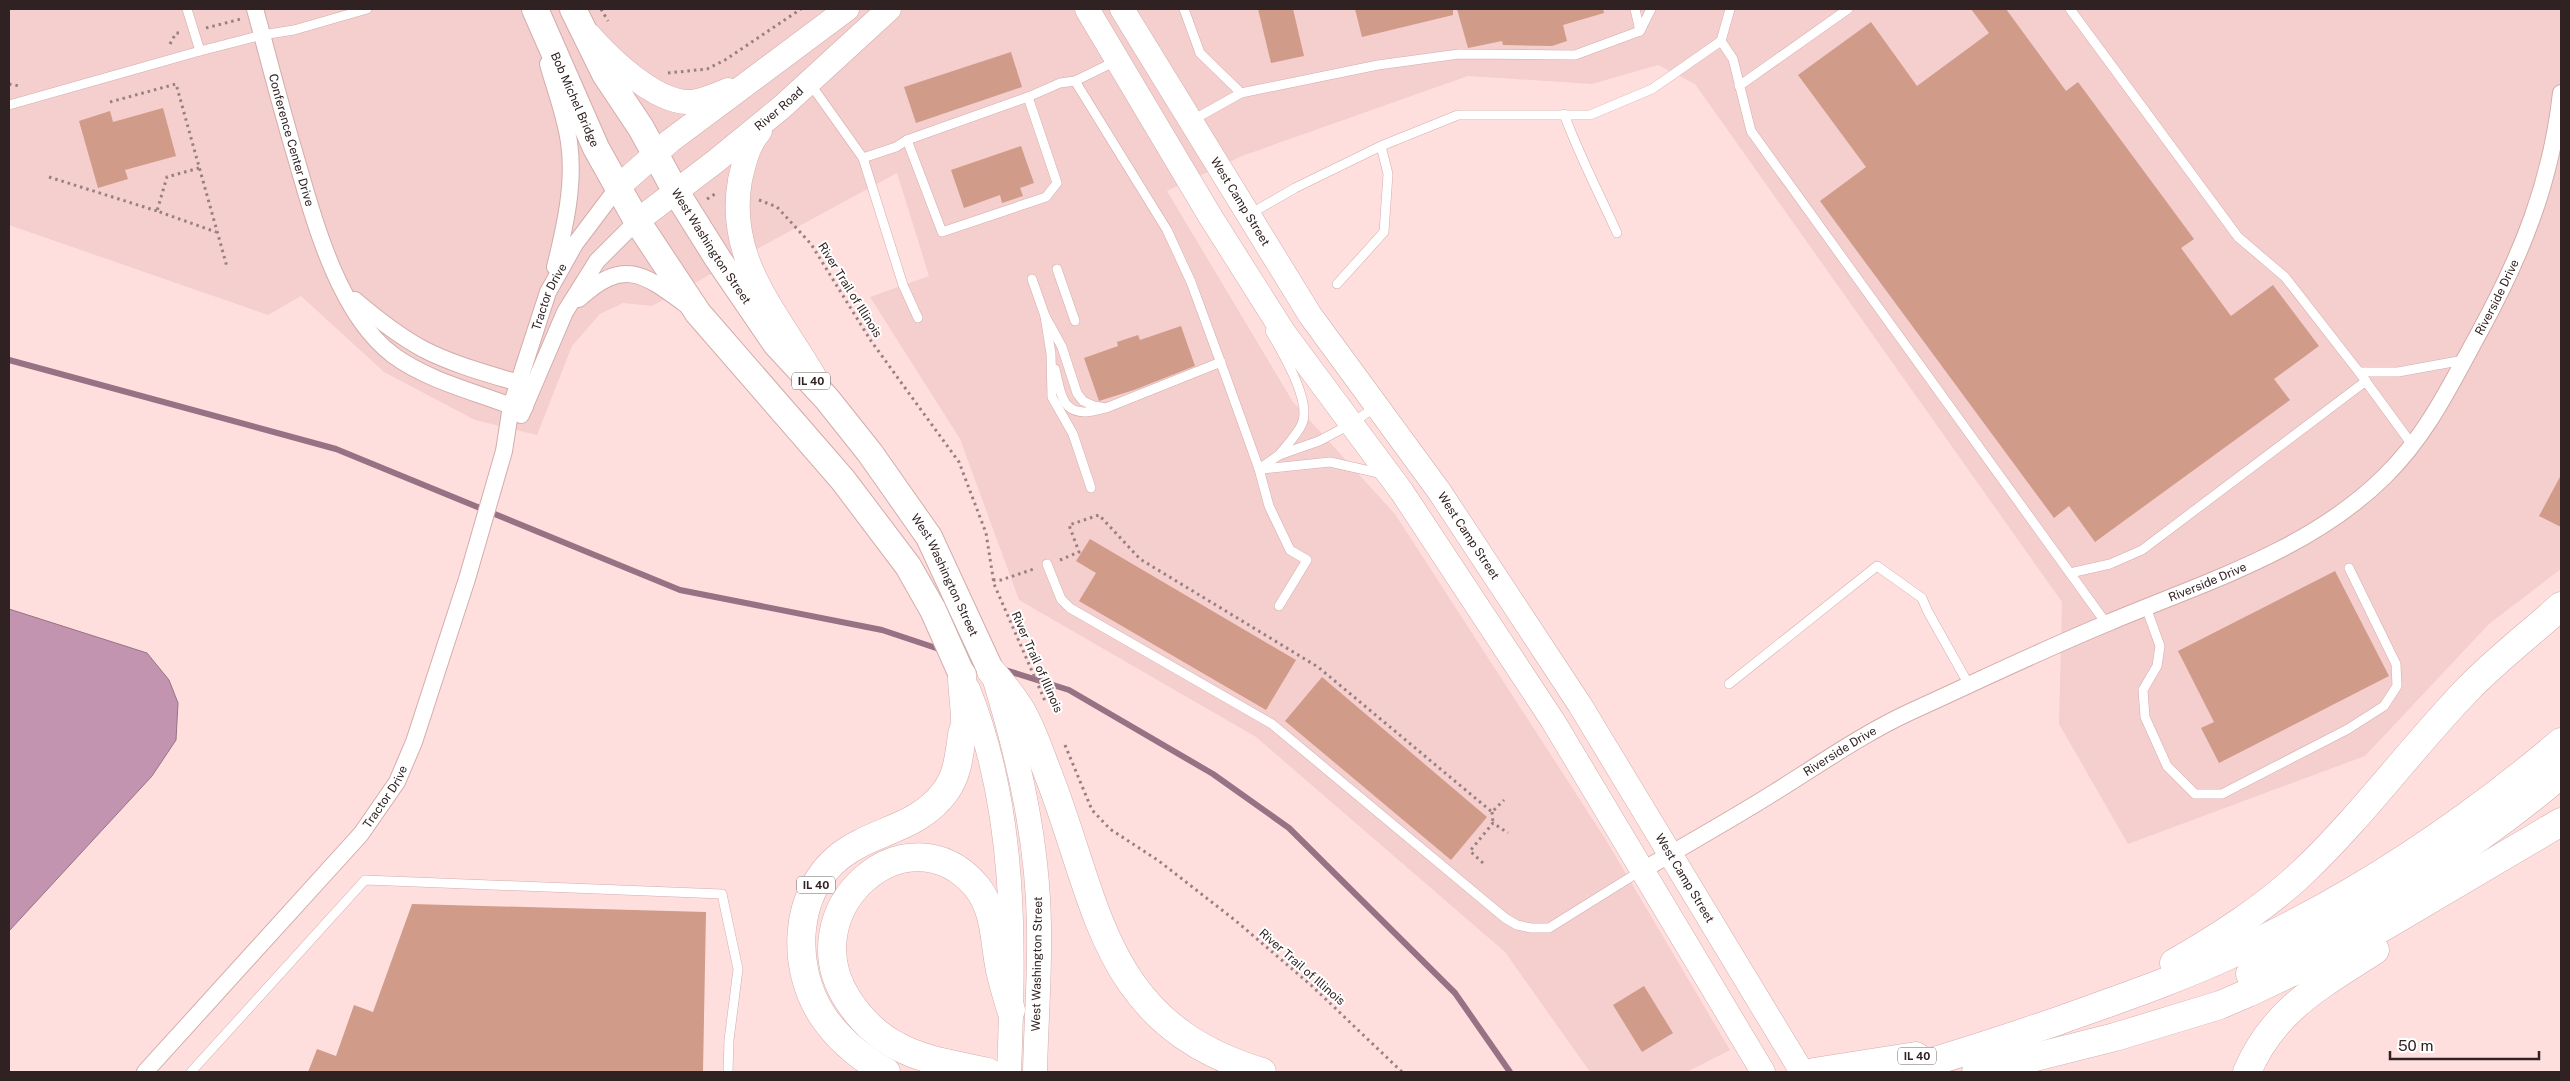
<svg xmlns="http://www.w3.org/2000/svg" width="2570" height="1081" font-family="'Public Sans',sans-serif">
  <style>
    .built { fill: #f5cece }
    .water { fill: #c394b0; stroke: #977285 }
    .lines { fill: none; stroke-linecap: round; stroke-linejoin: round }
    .stream { stroke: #977285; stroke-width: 6 }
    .building { fill: #d09b89 }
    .service-casing { stroke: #d2adab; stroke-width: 10 }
    .minor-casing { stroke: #d2adab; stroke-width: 18 }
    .secondary-casing { stroke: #d2adab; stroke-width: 25 }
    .primary-casing { stroke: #d2adab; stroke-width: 28 }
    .motorway-casing { stroke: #d2adab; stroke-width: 29 }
    .path { stroke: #978080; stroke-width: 3; stroke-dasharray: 2.5 4; stroke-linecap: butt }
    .service { stroke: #fff; stroke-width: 9 }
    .minor { stroke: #fff; stroke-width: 16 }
    .secondary { stroke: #fff; stroke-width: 24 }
    .primary { stroke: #fff; stroke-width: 26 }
    .motorway { stroke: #fff; stroke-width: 28 }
    .labels { text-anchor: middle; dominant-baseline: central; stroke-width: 4; stroke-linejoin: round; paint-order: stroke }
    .shield { fill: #fff; stroke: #6e6464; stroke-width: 1 }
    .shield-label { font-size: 11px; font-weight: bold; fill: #302222 }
    .street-label { font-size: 12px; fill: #302222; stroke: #fff }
  </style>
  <rect width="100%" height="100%" fill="#ffdfde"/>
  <path class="built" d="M 9,9 L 2561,9 L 2561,569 L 2489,624 L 2365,756 L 2128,844 L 2059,724 L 2062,602 L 1695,84 L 1658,65 L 1592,84 L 1468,76 L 1242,156 L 1167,191 L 1293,402 L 1395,514 L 1606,840 L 1730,1050 L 1687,1072 L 1590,1072 L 1505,952 L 1256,737 L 1019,600 L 960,439 L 870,297 L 929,276 L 897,173 L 652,306 L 623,303 L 600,314 L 572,346 L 537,435 L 475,420 L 384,372 L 301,296 L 268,315 L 9,225 Z"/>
  <path class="water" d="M 9,609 L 147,653 L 169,680 L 178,703 L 176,740 L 152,776 L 9,931 Z"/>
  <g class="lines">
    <g class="stream">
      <path d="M 9,360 L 336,449 L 680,590 L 882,630 L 942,650"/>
      <path d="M 1002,669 L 1069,690 L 1213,774 L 1289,828 L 1455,993 L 1510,1072"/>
    </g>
  </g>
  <g class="building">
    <path d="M 1258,9 L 1293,9 L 1304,56 L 1271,63 Z"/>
    <path d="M 1355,9 L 1453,9 L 1453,15 L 1362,37 Z"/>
    <path d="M 1457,9 L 1603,9 L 1604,13 L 1563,25 L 1567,41 L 1552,46 L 1503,45 L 1502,41 L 1468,48 Z"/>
    <path d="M 1971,9 L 2006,9 L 2066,91 L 2078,82 L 2194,239 L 2181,248 L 2231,316 L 2273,285 L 2319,346 L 2274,379 L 2290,400 L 2095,542 L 2069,506 L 2054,518 L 1820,201 L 1866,167 L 1798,75 L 1871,22 L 1917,86 L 1989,33 Z"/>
    <path d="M 1011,52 L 1022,87 L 916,123 L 904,87 Z"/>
    <path d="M 163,108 L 176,156 L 125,170 L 128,179 L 98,188 L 79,121 L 110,111 L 113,122 Z"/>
    <path d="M 1021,146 L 1034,183 L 1020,188 L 1023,196 L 1002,203 L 1000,195 L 964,208 L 951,170 Z"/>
    <path d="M 1181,326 L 1195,366 L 1134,390 L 1099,401 L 1084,358 L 1118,346 L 1117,342 L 1138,335 L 1140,340 Z"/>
    <path d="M 2561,475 L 2561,527 L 2539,516 Z"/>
    <path d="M 1090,539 L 1296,660 L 1266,710 L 1079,601 L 1096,573 L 1076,561 Z"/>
    <path d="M 2335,571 L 2389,676 L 2219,763 L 2201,728 L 2214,722 L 2178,651 Z"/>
    <path d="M 1322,677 L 1487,817 L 1451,860 L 1285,721 Z"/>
    <path d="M 412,904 L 706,912 L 703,1072 L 308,1072 L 317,1049 L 336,1056 L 354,1005 L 373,1012 Z"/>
    <path d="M 1644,986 L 1673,1033 L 1642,1052 L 1613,1005 Z"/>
  </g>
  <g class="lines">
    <g class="service-casing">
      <g id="service">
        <path d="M 187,9 L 200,51"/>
        <path d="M 1184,9 L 1200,53 L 1241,93 L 1191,121"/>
        <path d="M 1635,9 L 1640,31"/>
        <path d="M 1730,9 L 1721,41 L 1733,59 L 1751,131 L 2106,623"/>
        <path d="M 2070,9 L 2238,237 L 2285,277 L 2359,372 L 2413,446"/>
        <path d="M 1075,81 L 1167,230 L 1191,282 L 1226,377 L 1259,469 L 1269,506 L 1290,550 L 1307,560 L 1279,606"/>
        <path d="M 809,82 L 863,158 L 903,285 L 918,318"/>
        <path d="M 1739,86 L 1848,9"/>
        <path d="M 1241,93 L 1378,65 L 1459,54 L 1575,55 L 1640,31 L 1651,9"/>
        <path d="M 9,105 L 200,51 L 262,35 L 294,30 L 367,9"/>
        <path d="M 1564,114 C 1579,155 1599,193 1617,233"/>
        <path d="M 907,140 L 942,232 L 1046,197 L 1057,183 L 1028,97"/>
        <path d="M 863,158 L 896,147 L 907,140 L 1028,97 L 1060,83 L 1075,81 L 1116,61"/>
        <path d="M 1250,214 L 1295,188 L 1381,146 L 1458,115 L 1590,115 L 1652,89 L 1721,41"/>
        <path d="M 1057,269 L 1075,321"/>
        <path d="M 1032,279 L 1045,316 L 1051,354 L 1052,397 L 1073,434 L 1091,488"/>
        <path d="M 1337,284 L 1384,232 L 1388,174 L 1381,146"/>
        <path d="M 1045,316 L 1062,347 L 1077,393 L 1083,401 L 1094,406 L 1106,408 L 1221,362"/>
        <path d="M 1270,331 C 1282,352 1312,401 1302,424 C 1297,435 1286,446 1279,455"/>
        <path d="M 1055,369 C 1062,400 1064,420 1102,409"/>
        <path d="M 2359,372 L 2398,372 L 2464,360"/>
        <path d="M 1259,469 L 1279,455 L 1319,441 L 1351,424 L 1375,407"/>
        <path d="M 1262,469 L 1330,462 L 1383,474"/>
        <path d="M 1047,564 L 1061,599 L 1070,608 L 1272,724 L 1505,918 L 1517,925 L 1531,928 L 1549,928 L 1642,870"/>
        <path d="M 2070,573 L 2110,564 L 2142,550 L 2366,381"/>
        <path d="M 2146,607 L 2160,646 L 2157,666 L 2143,690 L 2145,717 L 2167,766 L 2195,794 L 2222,794 L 2348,729 L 2384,706 L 2397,686 L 2396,664 L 2349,568"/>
        <path d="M 1729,684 L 1877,566 L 1922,598 L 1927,610 L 1969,685"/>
        <path d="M 191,1072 L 365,880 L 722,894 L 738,969 L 729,1040 L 728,1072"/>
      </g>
    </g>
    <g class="minor-casing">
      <g id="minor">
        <path id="s1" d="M 255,9 C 268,56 280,104 294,151 C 313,216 337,313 393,355 C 427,380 472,391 511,406 L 525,407"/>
        <path d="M 548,64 C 555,89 565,115 569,142 C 575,183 565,227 555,267"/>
        <path d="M 579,299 C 623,258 643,273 685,304"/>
        <path d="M 355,300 C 376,318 399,336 423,349 C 456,366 493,375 528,386"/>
        <path d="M 521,415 L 565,312 L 597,261 L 637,221"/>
        <path id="s2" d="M 1643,870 C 1687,844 1732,819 1775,792 C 1820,764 1864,733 1912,711 C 1978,681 2044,649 2110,622 C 2205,582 2311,550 2385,476 C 2427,435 2451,384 2479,333 C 2522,254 2551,183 2561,93"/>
        <path id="s3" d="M 145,1072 L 361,834 L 397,782 L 414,742 L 467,579 L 504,451 L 511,406 L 548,292 L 575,244 L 618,187"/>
      </g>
    </g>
    <g class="secondary-casing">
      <g id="secondary">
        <path d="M 1087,9 L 1210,216 L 1284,333 L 1402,492 L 1553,721 L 1763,1072"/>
        <path id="s4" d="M 1122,9 L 1310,315 L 1439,491 L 1580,705 L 1802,1072"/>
        <path d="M 589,35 C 610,59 654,101 687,102 C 700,103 716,95 728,90"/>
        <path d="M 760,131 C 748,144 744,163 740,180 C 726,259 776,311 814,376"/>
        <path d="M 618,187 L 670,141 L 847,9"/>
        <path id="s5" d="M 637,221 L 716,161 L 782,107 L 889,9"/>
        <path d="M 994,677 C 1019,759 1038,842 1039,927 C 1040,976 1036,1024 1035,1072"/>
        <path d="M 968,689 C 1017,811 1014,944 1009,1072"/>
      </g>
    </g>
    <g class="primary-casing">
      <g id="primary">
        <path id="s6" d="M 535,9 L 596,148 L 637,221 L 698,313 L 843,480 L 908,566 L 933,610 L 962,675"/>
        <path id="s7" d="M 573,9 L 605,74 L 641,128 L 676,192 L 718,259 L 776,344 L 827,399 L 870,453 L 929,537 L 991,671"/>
      </g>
    </g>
    <g class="motorway-casing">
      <g id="motorway">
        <path d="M 991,671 C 1002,683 1012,696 1021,710 C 1031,727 1038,747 1045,766 C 1099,899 1098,1023 1262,1072"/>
        <path d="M 2174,963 C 2219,937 2265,908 2303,872 C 2363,815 2411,748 2468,689 C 2497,659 2530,634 2561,606"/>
        <path d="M 2250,974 C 2360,918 2467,854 2561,774"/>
        <path d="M 886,1072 C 861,1058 838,1039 822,1015 C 791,967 793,893 840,856 C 873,830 918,829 945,792 C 958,775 959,755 962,735 C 963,730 966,725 965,720 C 965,705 962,690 962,675"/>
        <path d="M 988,1072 C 958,1065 924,1061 897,1046 C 876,1035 861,1020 848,1000 C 789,909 908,805 977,887 C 996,911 994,942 1000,970 C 1003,983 1007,997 1011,1010"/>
        <path d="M 1814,1072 L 1916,1056"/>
        <path d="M 1896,1072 C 1949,1058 2002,1040 2055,1022 C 2116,1000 2179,979 2238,951 C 2355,897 2463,825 2561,742"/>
        <path d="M 1976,1072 L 2115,1037 L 2220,1005 L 2248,993 L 2368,936 L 2561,822"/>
        <path d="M 2247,1072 C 2274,1009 2320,986 2375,950"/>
      </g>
    </g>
    <g class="path">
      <path d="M 601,9 L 608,21"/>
      <path d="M 206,28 L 241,19"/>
      <path d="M 170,44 L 176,33 L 180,33"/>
      <path d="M 668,73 L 707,69 L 725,60 L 801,9"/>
      <path d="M 9,84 L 20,86"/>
      <path d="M 110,102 L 176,84 L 227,267"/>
      <path d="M 199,168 L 167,177 L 157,211 L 216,232"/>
      <path d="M 49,177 L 157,211"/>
      <path d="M 707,199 L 718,192"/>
      <path d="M 759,200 L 777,207 L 811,244 L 871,341 L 959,462 L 986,533 L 994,584 L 1045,701"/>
      <path d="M 1060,560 L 1079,552 L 1069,525 L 1099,515 L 1140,559 L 1318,667 L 1492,812 L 1504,800"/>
      <path d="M 993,580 L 1001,580 L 1034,569"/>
      <path d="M 1065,745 L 1092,810 L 1110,829 L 1159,861 L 1236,921 L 1312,986 L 1402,1072"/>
      <path d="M 1492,812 L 1493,823"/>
      <path d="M 1483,863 L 1470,851 L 1493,823 L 1508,833"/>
    </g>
    <use href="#service" class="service"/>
    <use href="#minor" class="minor"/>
    <use href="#secondary" class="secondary"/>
    <use href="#primary" class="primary"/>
    <use href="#motorway" class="motorway"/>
  </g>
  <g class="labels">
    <g class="shield">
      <rect x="792" y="372.5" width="38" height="17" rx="4"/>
      <rect x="797" y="876.5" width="38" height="17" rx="4"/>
      <rect x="1898" y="1047.5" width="38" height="17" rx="4"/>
    </g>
    <g class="shield-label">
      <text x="811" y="381">IL 40</text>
      <text x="816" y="885">IL 40</text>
      <text x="1917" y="1056">IL 40</text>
    </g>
    <g class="street-label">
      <text stroke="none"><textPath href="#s6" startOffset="99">Bob Michel Bridge</textPath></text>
      <text stroke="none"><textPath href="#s5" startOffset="181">River Road</textPath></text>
      <text stroke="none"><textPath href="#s1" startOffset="136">Conference Center Drive</textPath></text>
      <text stroke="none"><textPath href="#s4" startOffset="226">West Camp Street</textPath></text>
      <text stroke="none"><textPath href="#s7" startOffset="275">West Washington Street</textPath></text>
      <text transform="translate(850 290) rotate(58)">River Trail of Illinois</text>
      <text stroke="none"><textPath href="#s2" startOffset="1055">Riverside Drive</textPath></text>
      <text stroke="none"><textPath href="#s3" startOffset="894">Tractor Drive</textPath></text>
      <text stroke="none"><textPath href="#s4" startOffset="631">West Camp Street</textPath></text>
      <text stroke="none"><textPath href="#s7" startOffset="680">West Washington Street</textPath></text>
      <text stroke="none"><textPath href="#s2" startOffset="635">Riverside Drive</textPath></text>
      <text transform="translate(1037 662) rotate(66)">River Trail of Illinois</text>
      <text stroke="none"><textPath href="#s2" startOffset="230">Riverside Drive</textPath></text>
      <text stroke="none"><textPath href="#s3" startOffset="366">Tractor Drive</textPath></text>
      <text stroke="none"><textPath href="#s4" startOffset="1036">West Camp Street</textPath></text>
      <text transform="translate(1037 964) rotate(-89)">West Washington Street</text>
      <text transform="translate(1302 967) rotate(41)">River Trail of Illinois</text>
    </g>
  </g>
  <rect width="2570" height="1081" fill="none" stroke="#302222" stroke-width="20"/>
  <path d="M2390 1051v8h149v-8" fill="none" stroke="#302222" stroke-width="2.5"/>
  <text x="2398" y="1051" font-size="15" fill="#302222" stroke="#ffffff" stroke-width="4" paint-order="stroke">50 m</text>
</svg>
